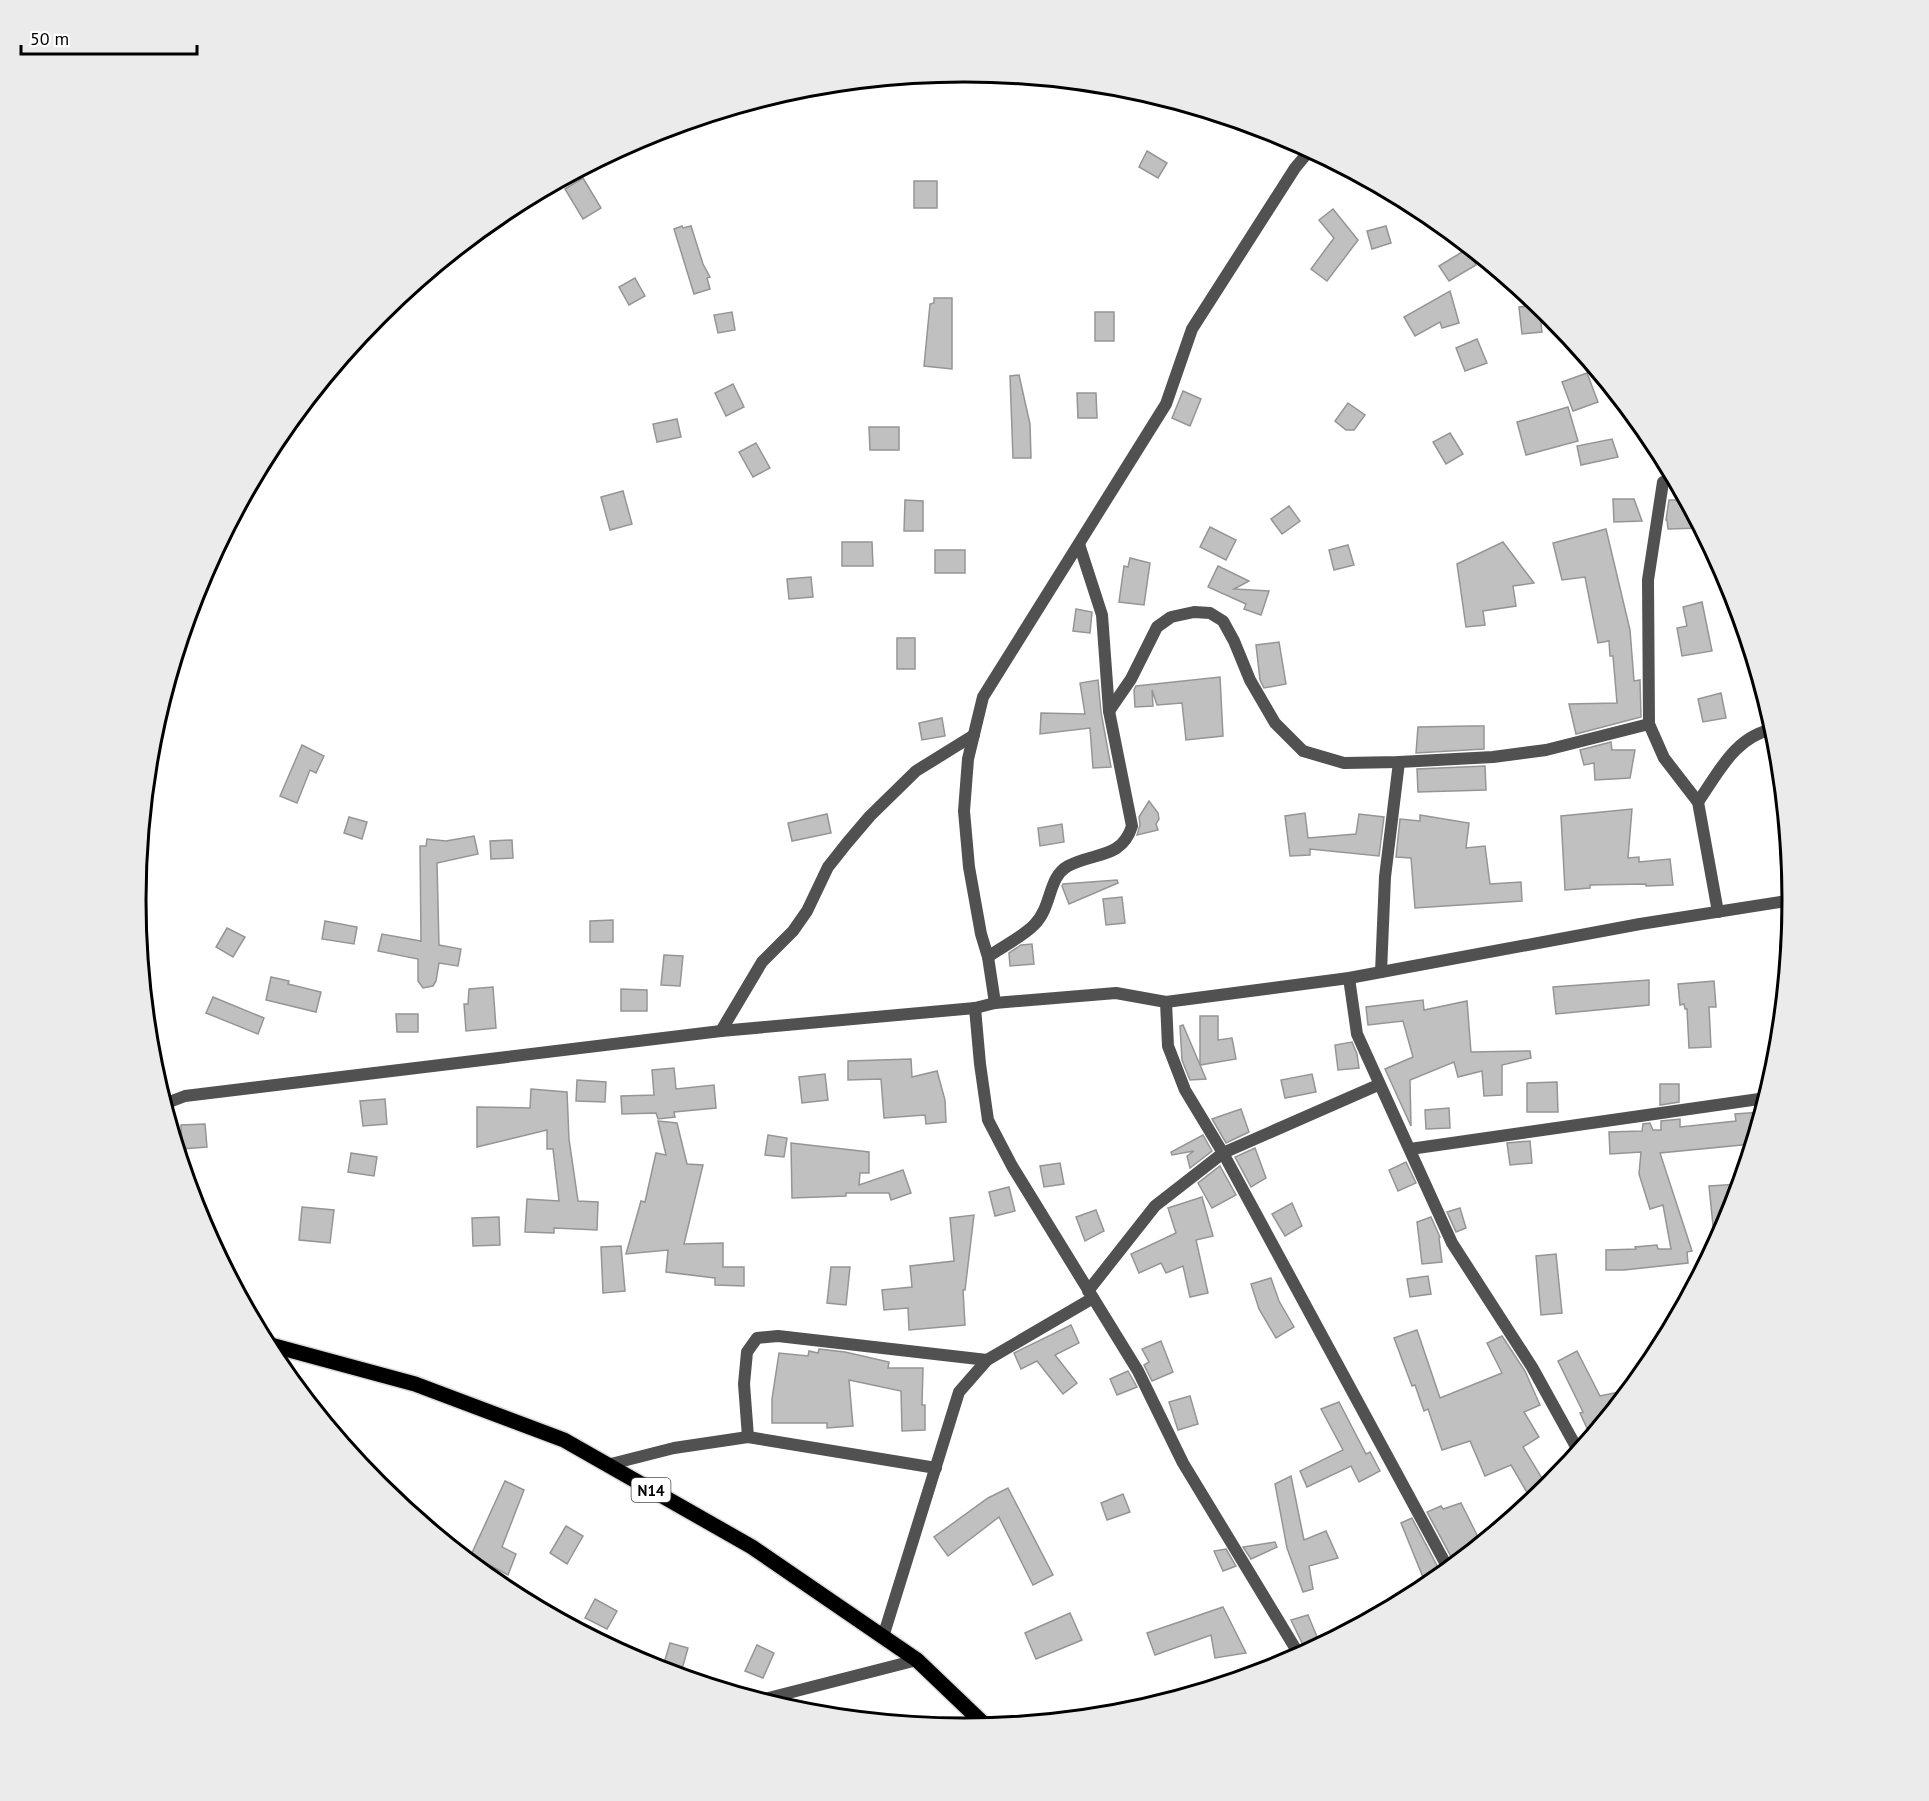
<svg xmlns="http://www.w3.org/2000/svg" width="1929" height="1801" font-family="'PT Sans',sans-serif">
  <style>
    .building { fill: #c0c0c0; stroke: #959595; stroke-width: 1.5 }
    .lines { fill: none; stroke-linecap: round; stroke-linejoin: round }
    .primary-casing { stroke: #dbdbdb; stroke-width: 18 }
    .street { stroke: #515151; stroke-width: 12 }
    .primary { stroke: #000; stroke-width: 15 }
    .labels { text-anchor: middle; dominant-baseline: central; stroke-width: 4.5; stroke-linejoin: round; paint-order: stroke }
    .shield { fill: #fff; stroke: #4c4c4c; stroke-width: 1.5 }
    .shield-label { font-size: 15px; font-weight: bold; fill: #000 }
    .rim { fill: none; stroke: #000; stroke-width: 3 }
  </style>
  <rect width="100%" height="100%" fill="#fff"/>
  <g class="building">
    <path d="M 1147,151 L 1167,163 L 1158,178 L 1139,167 Z"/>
    <path d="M 583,178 L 601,208 L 583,219 L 565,189 Z"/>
    <rect x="914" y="181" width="23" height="27"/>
    <path d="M 1333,209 L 1358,240 L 1327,281 L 1311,269 L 1334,238 L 1319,220 Z"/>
    <path d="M 682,226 L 683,228 L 691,226 L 703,264 L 710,277 L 707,278 L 710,289 L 694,294 L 674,229 Z"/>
    <path d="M 1386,226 L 1391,243 L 1372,249 L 1367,231 Z"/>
    <path d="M 1467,249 L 1476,265 L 1449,281 L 1439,266 Z"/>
    <path d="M 635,278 L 645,296 L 629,305 L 619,287 Z"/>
    <path d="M 1450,291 L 1459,323 L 1442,328 L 1440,322 L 1415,336 L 1404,317 Z"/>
    <path d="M 934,298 L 952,298 L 952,369 L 924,366 L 930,304 L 934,303 Z"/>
    <path d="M 1539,305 L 1542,332 L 1522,334 L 1519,307 Z"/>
    <path d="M 732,312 L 735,330 L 718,333 L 714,315 Z"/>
    <rect x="1095" y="312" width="19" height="29"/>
    <path d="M 1477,339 L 1487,363 L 1465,371 L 1456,348 Z"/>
    <path d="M 1587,373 L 1598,402 L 1573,411 L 1562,382 Z"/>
    <path d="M 1019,375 L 1030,424 L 1031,458 L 1013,458 L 1010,376 Z"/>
    <path d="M 733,384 L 744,407 L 726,416 L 715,393 Z"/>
    <path d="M 1183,391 L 1201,399 L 1190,426 L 1172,418 Z"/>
    <path d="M 1077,393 L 1096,393 L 1097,418 L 1078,418 Z"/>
    <path d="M 1348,403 L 1365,415 L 1354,430 L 1346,430 L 1335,421 Z"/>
    <path d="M 1568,407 L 1578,441 L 1526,455 L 1517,422 Z"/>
    <path d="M 677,419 L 681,437 L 657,442 L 653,424 Z"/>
    <path d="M 869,427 L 899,427 L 899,450 L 870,450 Z"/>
    <path d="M 1450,433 L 1463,454 L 1446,464 L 1433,442 Z"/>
    <path d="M 1612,439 L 1618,457 L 1581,465 L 1577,446 Z"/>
    <path d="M 756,443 L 770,468 L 753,477 L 739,452 Z"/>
    <path d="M 623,491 L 632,524 L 610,530 L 601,497 Z"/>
    <path d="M 1613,499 L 1634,499 L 1642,521 L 1614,522 Z"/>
    <path d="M 905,500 L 923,501 L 923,531 L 904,531 Z"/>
    <path d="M 1669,500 L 1685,500 L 1700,528 L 1668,529 L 1667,520 L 1666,520 Z"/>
    <path d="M 1289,506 L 1300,521 L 1282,534 L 1271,519 Z"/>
    <path d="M 1210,527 L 1236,540 L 1226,560 L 1200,547 Z"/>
    <path d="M 1606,529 L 1630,630 L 1634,681 L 1640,680 L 1641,717 L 1576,734 L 1569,704 L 1617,703 L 1613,656 L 1610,656 L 1609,641 L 1598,643 L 1585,577 L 1562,580 L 1553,543 Z"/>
    <path d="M 842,542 L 872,542 L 873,566 L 842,566 Z"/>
    <path d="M 1503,542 L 1534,583 L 1513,586 L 1516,606 L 1483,611 L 1485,625 L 1466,627 L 1457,564 Z"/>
    <path d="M 1348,545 L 1354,565 L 1334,570 L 1329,550 Z"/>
    <rect x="935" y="550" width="30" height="23"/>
    <path d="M 1130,558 L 1150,563 L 1144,605 L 1119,602 L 1124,566 L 1128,567 Z"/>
    <path d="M 1218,566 L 1249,581 L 1234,589 L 1269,591 L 1261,615 L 1244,609 L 1246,604 L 1208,587 Z"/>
    <path d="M 811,577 L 813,597 L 789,599 L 787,579 Z"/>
    <path d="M 1702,602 L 1712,651 L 1682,656 L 1677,628 L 1687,626 L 1683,607 Z"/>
    <path d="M 1076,609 L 1092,612 L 1090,633 L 1073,631 Z"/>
    <rect x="897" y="638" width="18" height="31"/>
    <path d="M 1279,642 L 1286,684 L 1264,688 L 1260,680 L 1256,645 Z"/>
    <path d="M 1220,677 L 1223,736 L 1186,740 L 1182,703 L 1157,705 L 1152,690 L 1153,706 L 1135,707 L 1134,690 L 1136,686 Z"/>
    <path d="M 1098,680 L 1101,712 L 1111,767 L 1093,768 L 1090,728 L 1040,734 L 1041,713 L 1085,714 L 1080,683 Z"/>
    <path d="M 1721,693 L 1726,718 L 1703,722 L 1698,699 Z"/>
    <path d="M 942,718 L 945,736 L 922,740 L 919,723 Z"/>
    <path d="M 1470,726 L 1484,726 L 1484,749 L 1416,753 L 1418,727 Z"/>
    <path d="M 1611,742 L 1612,750 L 1635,750 L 1630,778 L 1595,780 L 1594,763 L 1584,765 L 1580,750 Z"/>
    <path d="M 302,745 L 324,756 L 316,773 L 310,770 L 297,803 L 280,796 Z"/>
    <path d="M 1485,766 L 1486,790 L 1418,792 L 1417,769 Z"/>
    <path d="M 1149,801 L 1158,813 L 1159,819 L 1156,824 L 1158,830 L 1137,835 L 1140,825 L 1139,817 Z"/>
    <path d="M 1632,809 L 1628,858 L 1639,857 L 1639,862 L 1670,859 L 1673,885 L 1646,886 L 1646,884 L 1590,885 L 1590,888 L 1565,890 L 1561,816 Z"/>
    <path d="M 1305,813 L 1308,838 L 1356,834 L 1359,814 L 1384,817 L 1379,856 L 1310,849 L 1310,855 L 1290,856 L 1285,816 Z"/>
    <path d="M 827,814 L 831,833 L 792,841 L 788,823 Z"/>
    <path d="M 1420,815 L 1469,823 L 1466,848 L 1485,846 L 1490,884 L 1521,882 L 1522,901 L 1415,908 L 1411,858 L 1396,857 L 1400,819 L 1420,821 Z"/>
    <path d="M 349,817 L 367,822 L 362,839 L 344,833 Z"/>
    <path d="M 1062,824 L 1064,842 L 1040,846 L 1038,828 Z"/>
    <path d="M 474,836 L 478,854 L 437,863 L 439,945 L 461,949 L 458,966 L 439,963 L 436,981 L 433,986 L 423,988 L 418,981 L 418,959 L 378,951 L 382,934 L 421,941 L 420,846 L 426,846 L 427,839 L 446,841 Z"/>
    <path d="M 512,840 L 513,858 L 491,859 L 490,841 Z"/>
    <path d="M 1117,880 L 1118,883 L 1069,904 L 1062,886 L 1063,884 Z"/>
    <path d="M 1122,897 L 1125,923 L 1106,925 L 1103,899 Z"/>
    <path d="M 613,920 L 613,942 L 590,942 L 590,921 Z"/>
    <path d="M 325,921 L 357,927 L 354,944 L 322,939 Z"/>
    <path d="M 227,928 L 245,937 L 233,957 L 216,947 Z"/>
    <path d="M 1032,944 L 1034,964 L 1010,966 L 1009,953 L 1021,945 Z"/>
    <path d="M 664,955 L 683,956 L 680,986 L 661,985 Z"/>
    <path d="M 271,977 L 289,981 L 288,984 L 321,992 L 316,1012 L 266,1000 Z"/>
    <path d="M 1649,980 L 1649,1005 L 1556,1014 L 1553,987 Z"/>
    <path d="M 1714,981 L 1716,1007 L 1709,1007 L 1711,1047 L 1689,1048 L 1687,1009 L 1685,1009 L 1684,1004 L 1680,1005 L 1678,984 Z"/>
    <path d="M 493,987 L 496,1028 L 466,1031 L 464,1004 L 468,1004 L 469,989 Z"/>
    <path d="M 621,989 L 647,990 L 647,1011 L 621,1011 Z"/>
    <path d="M 213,997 L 264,1018 L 258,1034 L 206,1013 Z"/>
    <path d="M 1423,1000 L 1424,1010 L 1467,1001 L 1471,1052 L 1530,1051 L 1531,1058 L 1502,1065 L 1502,1095 L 1484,1096 L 1482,1071 L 1458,1077 L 1454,1062 L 1410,1080 L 1411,1126 L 1385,1069 L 1413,1057 L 1403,1021 L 1368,1025 L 1366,1007 Z"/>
    <path d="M 396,1014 L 418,1014 L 418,1032 L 397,1032 Z"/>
    <path d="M 1200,1016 L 1218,1016 L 1218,1040 L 1232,1038 L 1236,1059 L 1200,1065 Z"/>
    <path d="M 1183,1025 L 1206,1079 L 1190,1080 L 1182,1060 L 1180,1026 Z"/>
    <path d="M 1352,1042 L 1357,1054 L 1359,1068 L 1338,1070 L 1335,1045 Z"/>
    <path d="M 911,1059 L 912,1077 L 937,1071 L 945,1100 L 946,1122 L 926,1124 L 925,1115 L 884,1118 L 881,1079 L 848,1080 L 848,1061 Z"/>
    <path d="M 674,1068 L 676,1089 L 714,1085 L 716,1108 L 674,1112 L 675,1117 L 658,1119 L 656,1113 L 622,1114 L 621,1096 L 654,1095 L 652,1070 Z"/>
    <path d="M 825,1074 L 828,1100 L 802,1103 L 799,1077 Z"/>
    <path d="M 1312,1074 L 1316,1092 L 1285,1098 L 1281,1080 Z"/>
    <path d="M 577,1080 L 606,1082 L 605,1102 L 576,1101 Z"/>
    <path d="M 1557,1082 L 1558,1112 L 1527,1112 L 1527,1083 Z"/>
    <path d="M 1660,1084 L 1679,1084 L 1679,1102 L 1660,1105 Z"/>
    <path d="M 531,1089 L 567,1092 L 569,1139 L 578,1201 L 598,1202 L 597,1230 L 554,1228 L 554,1233 L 525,1232 L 527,1199 L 559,1201 L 553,1149 L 547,1149 L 547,1130 L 477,1147 L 477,1107 L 530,1108 Z"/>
    <path d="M 385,1099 L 387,1124 L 363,1126 L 360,1101 Z"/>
    <path d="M 1449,1108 L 1450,1128 L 1426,1129 L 1425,1110 Z"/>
    <path d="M 1241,1109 L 1249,1132 L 1226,1143 L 1212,1119 Z"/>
    <path d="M 1762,1112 L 1752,1144 L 1660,1153 L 1692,1251 L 1687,1252 L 1688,1263 L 1624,1270 L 1606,1270 L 1606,1250 L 1636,1249 L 1635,1247 L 1657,1245 L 1658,1249 L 1671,1249 L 1663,1205 L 1650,1209 L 1639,1174 L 1641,1152 L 1610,1154 L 1609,1132 L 1642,1131 L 1643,1124 L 1650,1123 L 1653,1130 L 1661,1130 L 1661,1121 L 1680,1119 L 1680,1127 L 1736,1121 L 1735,1114 Z"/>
    <path d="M 658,1121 L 677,1123 L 687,1164 L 703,1165 L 684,1244 L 723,1243 L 723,1267 L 744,1267 L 744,1286 L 715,1285 L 715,1278 L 666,1272 L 668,1250 L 626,1254 L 641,1201 L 645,1202 L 656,1153 L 666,1155 Z"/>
    <path d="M 205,1124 L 207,1147 L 182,1149 L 181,1125 Z"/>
    <path d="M 768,1135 L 787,1138 L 784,1157 L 765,1155 Z"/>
    <path d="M 1203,1135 L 1212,1151 L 1190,1168 L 1187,1156 L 1194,1151 L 1172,1155 L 1171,1152 Z"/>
    <path d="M 1530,1141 L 1532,1163 L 1510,1165 L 1507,1143 Z"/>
    <path d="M 791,1143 L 869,1152 L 869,1173 L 860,1173 L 859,1185 L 903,1170 L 911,1193 L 891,1200 L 889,1193 L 846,1193 L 846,1196 L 792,1198 Z"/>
    <path d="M 1255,1148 L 1266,1178 L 1251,1187 L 1235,1157 Z"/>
    <path d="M 351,1153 L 377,1157 L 374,1176 L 348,1172 Z"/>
    <path d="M 1406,1162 L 1416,1183 L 1398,1191 L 1389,1170 Z"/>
    <path d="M 1060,1163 L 1064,1184 L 1044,1187 L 1040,1166 Z"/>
    <path d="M 1220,1166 L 1236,1195 L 1212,1208 L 1198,1183 Z"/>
    <path d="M 1740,1184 L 1730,1218 L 1715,1245 L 1709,1186 Z"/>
    <path d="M 1009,1187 L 1015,1211 L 995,1216 L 989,1192 Z"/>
    <path d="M 1202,1197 L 1213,1236 L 1196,1240 L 1208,1293 L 1190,1297 L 1183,1266 L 1166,1273 L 1161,1263 L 1139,1273 L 1131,1254 L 1176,1233 L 1168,1208 Z"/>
    <path d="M 1292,1203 L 1302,1226 L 1285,1236 L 1272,1214 Z"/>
    <path d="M 302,1207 L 334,1210 L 330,1243 L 299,1240 Z"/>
    <path d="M 1460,1208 L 1466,1228 L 1456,1232 L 1447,1212 Z"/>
    <path d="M 1096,1210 L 1104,1231 L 1085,1241 L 1076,1217 Z"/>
    <path d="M 974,1215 L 965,1290 L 963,1290 L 965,1325 L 909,1330 L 908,1308 L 884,1310 L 882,1290 L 912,1287 L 910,1266 L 954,1261 L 950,1218 Z"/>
    <path d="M 499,1217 L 500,1245 L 473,1246 L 472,1218 Z"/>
    <path d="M 1431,1217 L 1440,1237 L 1439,1238 L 1442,1262 L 1422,1264 L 1417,1222 Z"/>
    <path d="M 621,1246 L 625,1291 L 603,1293 L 601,1247 Z"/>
    <path d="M 1556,1254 L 1562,1313 L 1541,1315 L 1536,1256 Z"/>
    <path d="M 831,1267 L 850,1267 L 846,1305 L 827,1303 Z"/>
    <path d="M 1428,1276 L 1431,1294 L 1410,1297 L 1407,1279 Z"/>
    <path d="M 1271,1278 L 1279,1301 L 1294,1327 L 1276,1338 L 1259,1309 L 1251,1284 Z"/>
    <path d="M 1071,1325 L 1079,1343 L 1055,1355 L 1077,1383 L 1063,1394 L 1037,1361 L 1021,1369 L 1014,1353 Z"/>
    <path d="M 1417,1330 L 1440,1398 L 1502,1373 L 1487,1343 L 1502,1336 L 1525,1371 L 1540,1405 L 1524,1412 L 1539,1437 L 1523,1447 L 1548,1488 L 1532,1501 L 1511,1465 L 1485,1476 L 1470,1441 L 1442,1450 L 1428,1409 L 1424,1411 L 1415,1385 L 1412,1386 L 1394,1338 Z"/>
    <path d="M 1161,1341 L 1173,1372 L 1152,1381 L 1144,1365 L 1149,1362 L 1142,1349 Z"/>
    <path d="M 819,1349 L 845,1352 L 889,1362 L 888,1368 L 923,1368 L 922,1405 L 925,1405 L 925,1430 L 902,1431 L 901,1391 L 849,1380 L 853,1426 L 827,1428 L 827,1423 L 772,1423 L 772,1399 L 779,1353 L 808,1356 L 809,1351 L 818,1353 Z"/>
    <path d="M 1577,1351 L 1600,1396 L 1629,1390 L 1591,1437 L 1580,1413 L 1583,1412 L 1558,1361 Z"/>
    <path d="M 1128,1371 L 1137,1387 L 1117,1395 L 1110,1379 Z"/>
    <path d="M 1190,1396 L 1198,1424 L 1178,1430 L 1169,1402 Z"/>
    <path d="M 1339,1402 L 1366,1454 L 1370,1452 L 1380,1471 L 1359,1482 L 1351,1466 L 1307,1487 L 1300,1471 L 1343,1450 L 1321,1409 Z"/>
    <path d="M 1291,1476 L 1304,1540 L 1326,1531 L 1338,1558 L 1309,1566 L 1313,1589 L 1303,1592 L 1287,1548 L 1275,1484 Z"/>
    <path d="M 505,1481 L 524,1490 L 502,1547 L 516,1554 L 508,1575 L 471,1555 Z"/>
    <path d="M 1008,1488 L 1053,1575 L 1033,1585 L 999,1517 L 948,1556 L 934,1537 L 988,1498 Z"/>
    <path d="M 1123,1494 L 1130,1512 L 1107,1520 L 1101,1503 Z"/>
    <path d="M 1461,1503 L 1481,1543 L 1455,1564 L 1427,1512 L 1441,1506 L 1443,1509 Z"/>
    <path d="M 1412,1518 L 1442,1575 L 1427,1587 L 1401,1523 Z"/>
    <path d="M 566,1526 L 583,1536 L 567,1564 L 550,1553 Z"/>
    <path d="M 1275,1542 L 1277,1547 L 1251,1559 L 1243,1547 Z"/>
    <path d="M 1226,1549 L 1236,1566 L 1223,1571 L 1214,1551 Z"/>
    <path d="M 595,1599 L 617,1611 L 607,1629 L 585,1618 Z"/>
    <path d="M 1223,1607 L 1246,1653 L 1215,1658 L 1211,1635 L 1155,1655 L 1147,1633 Z"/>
    <path d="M 1070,1613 L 1082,1640 L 1036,1659 L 1025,1633 Z"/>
    <path d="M 1308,1615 L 1318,1639 L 1303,1645 L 1291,1620 Z"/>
    <path d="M 670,1643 L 688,1648 L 680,1676 L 662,1670 Z"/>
    <path d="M 757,1645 L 774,1653 L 763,1678 L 745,1671 Z"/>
  </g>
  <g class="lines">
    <g class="primary-casing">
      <path id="primary" d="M 267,1344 L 415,1384 L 564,1440 L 752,1547 L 917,1660 L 987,1727"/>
    </g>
    <g class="street">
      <path d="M 1663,482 L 1648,580 L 1649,724 L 1664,758 L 1698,802 L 1718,912"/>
      <path d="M 1109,711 L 1131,679 L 1157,627 L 1171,617 L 1194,612 L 1210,613 L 1223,621 L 1234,641 L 1250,680 L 1275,723 L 1303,751 L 1344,763 L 1399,762 L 1493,757 L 1546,750 L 1649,724"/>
      <path d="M 1698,802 C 1719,772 1735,736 1774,729"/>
      <path d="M 988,957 C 1002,947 1022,937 1034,925 C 1053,906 1047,878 1068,866 C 1094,852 1122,859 1132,826 L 1109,711 L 1102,615 L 1079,544"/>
      <path d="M 1381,972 L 1385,877 L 1399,762"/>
      <path d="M 1349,978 L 1357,1034 L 1452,1243 L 1532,1367 L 1579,1452"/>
      <path d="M 1166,1002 L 1168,1046 L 1185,1090 L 1223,1153 L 1449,1570"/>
      <path d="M 995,1003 L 988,957 L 981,934 L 969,867 L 964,811 L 968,759 L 983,697 L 1166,404 L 1192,329 L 1295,168 L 1310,150"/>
      <path d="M 975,1008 L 980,1064 L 988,1120 L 1012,1166 L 1138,1371 L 1183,1463 L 1300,1656"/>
      <path d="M 721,1031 L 762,962 L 793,931 L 807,911 L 828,867 L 847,843 L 870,816 L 916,771 L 974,735"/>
      <path d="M 164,1104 L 185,1096 L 721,1031 L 975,1008 L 995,1003 L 1116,993 L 1166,1002 L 1349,978 L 1640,924 L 1793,900"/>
      <path d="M 1410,1149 L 1766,1098"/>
      <path d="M 1088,1291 L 1155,1206 L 1223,1153 L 1378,1085"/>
      <path d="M 279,1365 L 283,1348"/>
      <path d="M 748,1437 L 744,1384 L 747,1352 L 757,1338 L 778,1336 L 987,1360"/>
      <path d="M 607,1465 L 674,1448 L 748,1437 L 936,1468"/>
      <path d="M 883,1637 L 959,1392 L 987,1360 L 1093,1298"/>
      <path d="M 761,1700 L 917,1660"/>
    </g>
    <use href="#primary" class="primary"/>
  </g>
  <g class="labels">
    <rect class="shield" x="631.5" y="1478" width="39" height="24" rx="4.5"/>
    <g class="shield-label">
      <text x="651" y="1490">N14</text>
    </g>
  </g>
  <path d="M0 0H1929V1801H0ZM146 900a818 818 0 1 1 1636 0a818 818 0 1 1-1636 0Z" fill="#ebebeb" fill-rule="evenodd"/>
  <path class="rim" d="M146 900a818 818 0 1 1 1636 0a818 818 0 1 1-1636 0Z"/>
  <path d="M21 45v9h176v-9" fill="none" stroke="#000000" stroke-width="3"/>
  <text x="30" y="45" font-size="18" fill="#000000" stroke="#ffffff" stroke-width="4.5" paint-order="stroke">50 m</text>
</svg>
